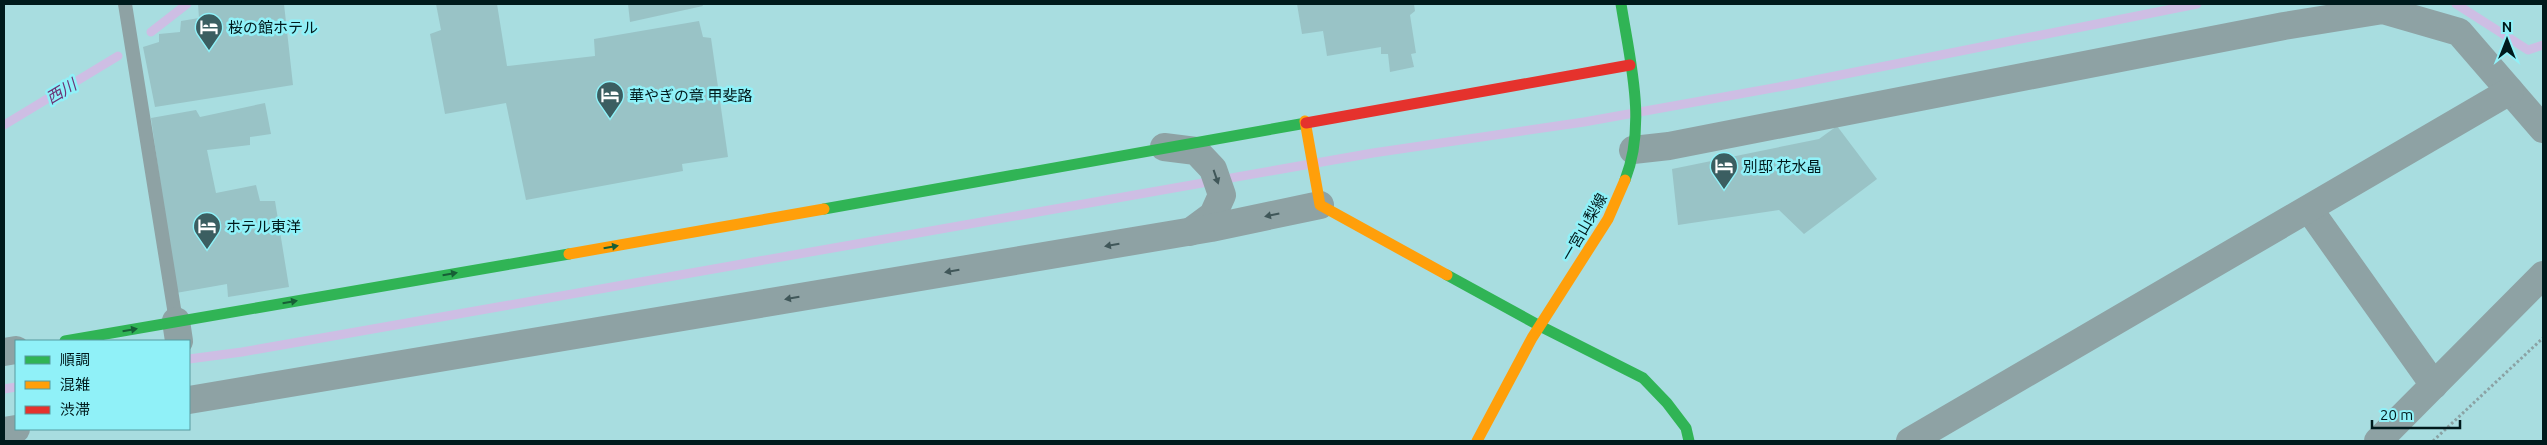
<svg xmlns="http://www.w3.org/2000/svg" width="2547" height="445" font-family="Ubuntu,'Noto Sans JP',sans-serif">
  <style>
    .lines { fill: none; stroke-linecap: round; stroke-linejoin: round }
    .stream { stroke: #cebee4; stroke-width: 9 }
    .building { fill: #99c3c6 }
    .path { stroke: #8ba2a4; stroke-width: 3; stroke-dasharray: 2.5 2.5; stroke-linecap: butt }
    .lane { stroke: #8ea2a4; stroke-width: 14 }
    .street { stroke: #8ea2a4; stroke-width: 28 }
    .fast { stroke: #30b455; stroke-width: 11 }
    .slow { stroke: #ff9f0a; stroke-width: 11 }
    .jam { stroke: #e5322d; stroke-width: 11 }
    .oneway { fill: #405759 }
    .oneway2 { fill: #165f36 }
    .labels { text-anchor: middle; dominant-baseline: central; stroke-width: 5; stroke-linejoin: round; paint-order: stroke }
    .poi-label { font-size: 15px; fill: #001a1c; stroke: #90f1f8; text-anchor: start }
    .street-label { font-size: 15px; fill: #001a1c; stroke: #90f1f8 }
    .water-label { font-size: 16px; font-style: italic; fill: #6c3576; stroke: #90f1f8 }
  </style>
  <rect width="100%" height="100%" fill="#a8dde0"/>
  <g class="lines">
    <g class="stream">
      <path d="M 2456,4 L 2528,50 L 2543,45"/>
      <path d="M 151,32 L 187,4"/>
      <path d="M 4,125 L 118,56"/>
      <path d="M 189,359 L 242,352 L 1373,153 L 1584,122 L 1795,84 L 2197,4"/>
      <path d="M 4,389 L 16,387"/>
    </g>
  </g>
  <g class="building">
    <path d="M 198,4 L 284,4 L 293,85 L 155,107 L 143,47 L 159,42 L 159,34 L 180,32 L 181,21 L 199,18 Z"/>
    <path d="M 436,4 L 497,4 L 507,66 L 595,56 L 594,39 L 699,21 L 703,37 L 711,38 L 728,157 L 682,164 L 683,171 L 526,200 L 506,103 L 445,114 L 430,34 L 441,30 Z"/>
    <path d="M 628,4 L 702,4 L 703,6 L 630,22 Z"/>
    <path d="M 1297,4 L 1414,4 L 1415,11 L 1410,15 L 1416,53 L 1411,54 L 1414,67 L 1390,72 L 1388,54 L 1381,54 L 1381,47 L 1327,56 L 1323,31 L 1302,34 Z"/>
    <path d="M 265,103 L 271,134 L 250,137 L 250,145 L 207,150 L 216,193 L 256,185 L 260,201 L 275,201 L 289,287 L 228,297 L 227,284 L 176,293 L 151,118 L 196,110 L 200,117 Z"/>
    <path d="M 1837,126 L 1877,179 L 1804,234 L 1779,210 L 1678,225 L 1672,169 L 1819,139 Z"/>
  </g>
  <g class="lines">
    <path class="path" d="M 2433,441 L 2543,338"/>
    <path class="lane" d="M 125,4 L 176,321"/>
    <g class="street">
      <path d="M 1164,147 L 1196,151 L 1213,169 L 1222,195 L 1213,215 L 1190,232"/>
      <path d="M 1633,150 L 1669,146 L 2284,26 L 2383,10 L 2459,32 L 2543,129"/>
      <path d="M 2309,209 L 2434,385"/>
      <path d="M 176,321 L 179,341"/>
      <path d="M 4,352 L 16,350"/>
      <path d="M 189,400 L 1211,228 L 1320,205"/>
      <path d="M 4,431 L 16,429"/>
      <path d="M 1910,441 L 2510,91"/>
      <path d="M 2378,441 L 2543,275"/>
    </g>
    <g class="fast">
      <path d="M 1621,4 C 1630,61 1647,124 1625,180"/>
      <path d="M 824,209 L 1306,123"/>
      <path d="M 1447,275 L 1540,326 L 1643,378 L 1667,403 L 1686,428 L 1689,441"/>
      <path d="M 65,341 L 569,254"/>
    </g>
    <g class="slow">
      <path d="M 1305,121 L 1320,205 L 1447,275"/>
      <path d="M 569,254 L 824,209"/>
      <path d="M 1477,441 L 1532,338 L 1608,219 L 1625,180"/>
    </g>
    <path class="jam" d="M 1306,123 L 1630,65"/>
  </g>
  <defs><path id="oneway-solid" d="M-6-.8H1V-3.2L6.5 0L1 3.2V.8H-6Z" transform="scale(1.25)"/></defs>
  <g class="oneway">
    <use href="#oneway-solid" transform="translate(1216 177) rotate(71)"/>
    <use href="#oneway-solid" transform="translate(1272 215) rotate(168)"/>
    <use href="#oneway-solid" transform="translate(1112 245) rotate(170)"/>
    <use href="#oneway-solid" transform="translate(952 271) rotate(170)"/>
    <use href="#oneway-solid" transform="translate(792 298) rotate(170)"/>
  </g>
  <g class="oneway2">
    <use href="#oneway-solid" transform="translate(611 247) rotate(-10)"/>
    <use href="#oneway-solid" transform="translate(450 274) rotate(-10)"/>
    <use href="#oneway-solid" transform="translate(290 302) rotate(-10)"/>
    <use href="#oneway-solid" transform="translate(130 330) rotate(-10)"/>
  </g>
  <defs>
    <g id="hotel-pin" transform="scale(1.4375)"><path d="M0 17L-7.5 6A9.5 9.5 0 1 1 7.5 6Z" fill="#3b5e61" stroke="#90f1f8"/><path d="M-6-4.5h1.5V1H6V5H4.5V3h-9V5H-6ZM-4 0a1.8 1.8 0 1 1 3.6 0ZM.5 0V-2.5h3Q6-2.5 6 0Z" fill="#fff"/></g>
  </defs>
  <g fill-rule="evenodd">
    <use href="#hotel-pin" x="209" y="27"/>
    <use href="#hotel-pin" x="610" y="95"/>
    <use href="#hotel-pin" x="1724" y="166"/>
    <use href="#hotel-pin" x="207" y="226"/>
  </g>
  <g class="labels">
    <g class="poi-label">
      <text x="228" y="27">桜の館ホテル</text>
      <text x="629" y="95">華やぎの章 甲斐路</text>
      <text x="1743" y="166">別邸 花水晶</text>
      <text x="226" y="226">ホテル東洋</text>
    </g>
    <g class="street-label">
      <text transform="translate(1584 227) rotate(-60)">一宮山梨線</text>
    </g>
    <g class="water-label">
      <text transform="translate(61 91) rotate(-31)">西川</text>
    </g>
  </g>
  <rect width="2547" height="445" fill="none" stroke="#001a1c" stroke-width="10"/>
  <rect x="15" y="340" width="175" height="90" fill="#90f1f8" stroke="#569ba0"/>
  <rect x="25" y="356" width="25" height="8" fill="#30b455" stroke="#569ba0"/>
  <text x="60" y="365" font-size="15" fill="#001a1c">順調</text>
  <rect x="25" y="381" width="25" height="8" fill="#ff9f0a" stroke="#569ba0"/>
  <text x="60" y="390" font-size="15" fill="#001a1c">混雑</text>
  <rect x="25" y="406" width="25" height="8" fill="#e5322d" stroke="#569ba0"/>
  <text x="60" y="415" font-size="15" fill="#001a1c">渋滞</text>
  <g transform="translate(2507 40)" stroke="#90f1f8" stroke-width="4" paint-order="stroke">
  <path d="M0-4L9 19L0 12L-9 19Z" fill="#001a1c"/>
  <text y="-8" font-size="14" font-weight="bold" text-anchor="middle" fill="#001a1c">N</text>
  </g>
  <path d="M2372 420v8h88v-8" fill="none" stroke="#001a1c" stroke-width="2.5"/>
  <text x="2380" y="420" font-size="15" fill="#001a1c" stroke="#90f1f8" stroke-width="4" paint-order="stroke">20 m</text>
</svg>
